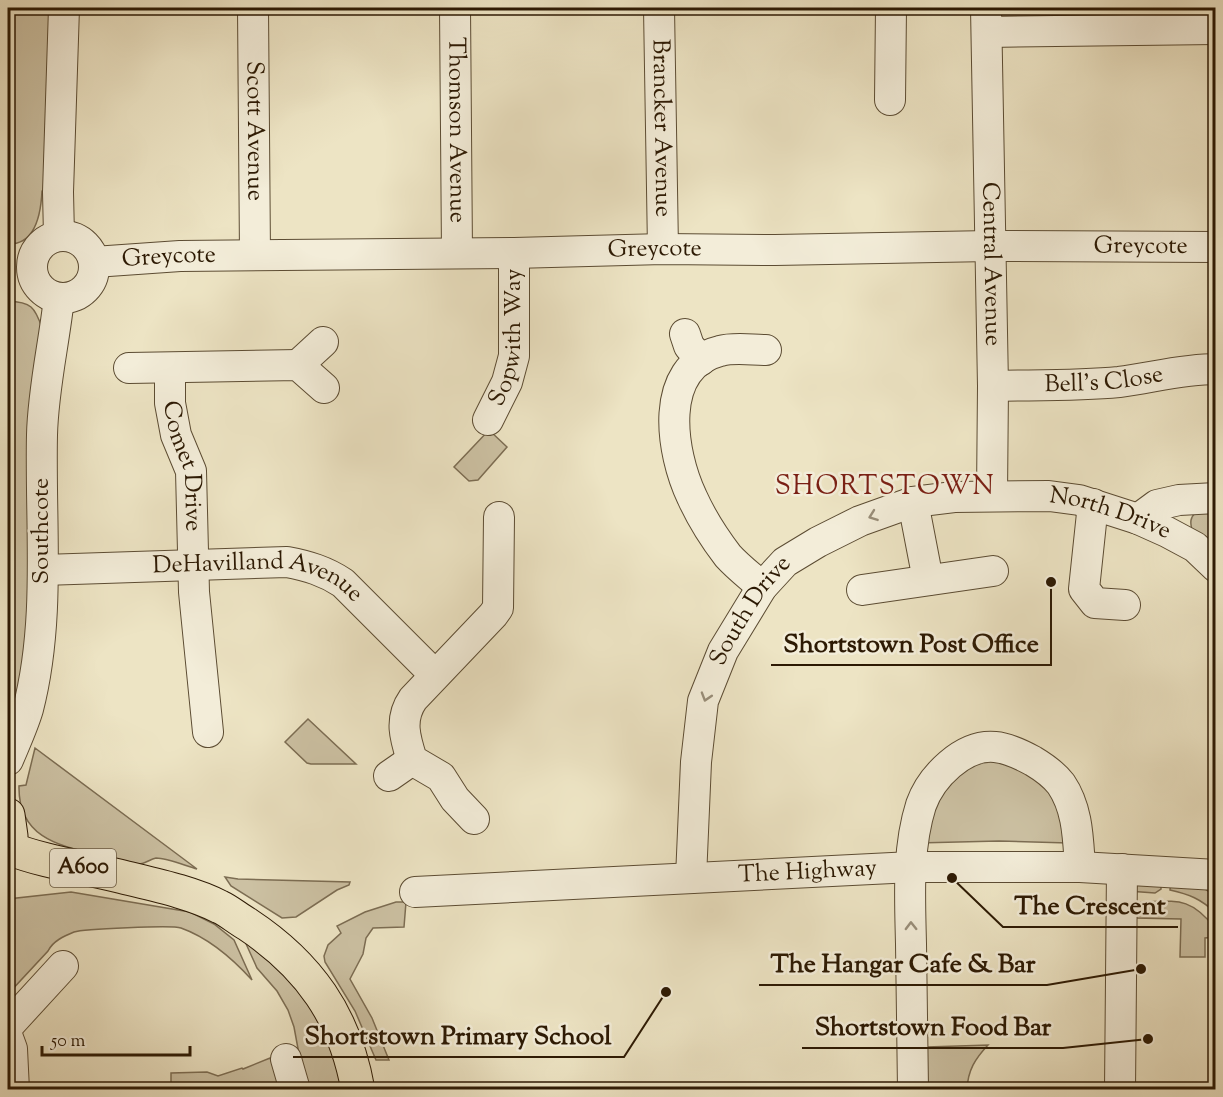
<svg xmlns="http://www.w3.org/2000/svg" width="1223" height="1097" font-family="'Sorts Mill Goudy',serif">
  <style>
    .green { fill: #ccc1a3; stroke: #7c6d53; stroke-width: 1.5 }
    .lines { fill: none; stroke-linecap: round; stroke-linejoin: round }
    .minor-casing { stroke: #5c4c33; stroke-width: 32 }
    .major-casing { stroke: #2c1903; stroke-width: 35 }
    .minor { stroke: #f3edd9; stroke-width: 30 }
    .major { stroke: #ede4c4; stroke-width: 33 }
    .oneway { stroke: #998e79 }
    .labels { text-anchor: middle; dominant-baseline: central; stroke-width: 5; stroke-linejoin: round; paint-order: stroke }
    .shield { fill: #f3edd9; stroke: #685943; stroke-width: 1.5 }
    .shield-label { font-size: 22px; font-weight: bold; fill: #2c1903 }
    .street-label { font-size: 24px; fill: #2c1903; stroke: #f3edd9 }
    .quarter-label { font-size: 27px; letter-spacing: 1.5px; fill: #7a1f14; stroke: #f3edd9 }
    .leader { fill: none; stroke: #2c1903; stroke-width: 2 }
    .callout-dot { fill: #2c1903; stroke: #f3edd9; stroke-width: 2 }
    .callout-label { font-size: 26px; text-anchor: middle; font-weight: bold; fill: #2c1903; stroke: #f3edd9; stroke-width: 5; stroke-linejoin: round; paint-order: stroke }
  </style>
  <rect width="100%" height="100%" fill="#ede4c4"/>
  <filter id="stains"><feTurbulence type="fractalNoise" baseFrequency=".00333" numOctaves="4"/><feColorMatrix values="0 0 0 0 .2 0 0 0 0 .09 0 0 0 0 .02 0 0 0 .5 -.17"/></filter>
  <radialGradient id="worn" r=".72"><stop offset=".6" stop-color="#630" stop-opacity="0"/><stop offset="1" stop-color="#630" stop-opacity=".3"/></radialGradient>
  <g class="green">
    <path d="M 13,8 L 54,8 L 46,190 L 42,191 C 41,212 36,245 8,244 L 8,95 Z"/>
    <path d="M 784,8 L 872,8 L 872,11 L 784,12 Z"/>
    <path d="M 8,301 C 31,302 35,307 42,328 L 33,601 L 14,717 L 8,713 Z"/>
    <path d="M 489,430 L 507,447 L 478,480 L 469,481 L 454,467 Z"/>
    <path d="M 1215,511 L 1215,546 L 1192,530 C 1190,522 1190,518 1196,512 Z"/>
    <path d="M 308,719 L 356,764 L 311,764 L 307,763 L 285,742 Z"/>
    <path d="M 35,748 L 197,869 C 186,866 167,858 156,858 C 150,859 145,864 139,864 C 127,864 113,858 102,856 C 61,846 18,839 19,786 L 26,785 Z"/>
    <path d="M 992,754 L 1056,790 L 1068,843 L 999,841 L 918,843 L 952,772 Z"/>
    <path d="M 225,877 L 238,879 L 350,882 L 349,885 L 337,890 L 296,917 L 282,918 L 231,886 Z"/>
    <path d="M 1161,879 L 1161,889 L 1155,893 L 1128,891 L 1129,887 Z"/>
    <path d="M 1171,880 L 1205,889 L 1215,896 L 1215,913 C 1202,899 1188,894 1170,890 Z"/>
    <path d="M 71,892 L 190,912 L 214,924 L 234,940 L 252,980 C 232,958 209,938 181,928 C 172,925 83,929 74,932 C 64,936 53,941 48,951 L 8,994 L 8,899 Z"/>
    <path d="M 396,902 L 406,902 L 404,927 L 373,928 L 366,938 L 363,954 L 350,979 L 372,1018 L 389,1060 L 376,1060 L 355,1011 L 325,962 L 324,956 L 328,945 L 341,933 L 337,926 L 365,912 Z"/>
    <path d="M 1135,902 C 1175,902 1188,894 1215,928 L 1215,937 L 1205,938 L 1205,957 L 1180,957 L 1181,919 L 1135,918 Z"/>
    <path d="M 242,935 L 312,998 L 346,1089 L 310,1089 L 299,1054 L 294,1027 L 288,1010 L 277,991 L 257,968 Z"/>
    <path d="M 988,1045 C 975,1059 968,1070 967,1089 L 927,1090 L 927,1047 Z"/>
    <path d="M 270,1058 L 282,1089 L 171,1089 L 171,1073 L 207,1072 L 218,1076 L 242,1068 L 243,1069 Z"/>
  </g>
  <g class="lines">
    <g class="minor-casing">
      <g id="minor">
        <path id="s1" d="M 253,8 L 255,255"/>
        <path id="s2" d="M 455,8 L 457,253"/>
        <path id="s3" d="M 659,8 L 663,249"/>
        <path id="s4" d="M 986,8 L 993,386 L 992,495"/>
        <path d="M 987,32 L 1216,29"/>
        <path d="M 890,100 L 891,8"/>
        <circle cx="63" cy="267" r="31"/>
        <path d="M 59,236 L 58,192 L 64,8"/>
        <path id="s5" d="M 94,262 L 180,256 L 514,253 L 663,249 L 775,250 L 990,246 L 1216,247"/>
        <path d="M 685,334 L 689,346 L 701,360"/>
        <path d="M 298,365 L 323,342"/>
        <path d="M 129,368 L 298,365 L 324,388"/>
        <path id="s6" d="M 170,368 L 170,403 L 176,435 L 191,471 L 194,592 L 208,732"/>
        <path id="s7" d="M 993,386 C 1034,385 1077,386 1119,382 C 1151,378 1183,369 1216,369"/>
        <path id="s8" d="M 488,420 L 507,382 L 514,356 L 514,253"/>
        <path d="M 913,502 L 928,580"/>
        <path d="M 1093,504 L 1084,589 L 1095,603 L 1125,605"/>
        <path d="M 1138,519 L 1157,505 L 1179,500 L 1216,498"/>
        <path id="s9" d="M 43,570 L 287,562 C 308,566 325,571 343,583 L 435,675"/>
        <path d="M 762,587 C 751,577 738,567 728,556 C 715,539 701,517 692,497 C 671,453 657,367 720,351 C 734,347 752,350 766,350"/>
        <path d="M 862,590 L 993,571"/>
        <path d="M 8,760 C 15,743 23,726 28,709 C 51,620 40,526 42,435 C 43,389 54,344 59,298"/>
        <path d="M 389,776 L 412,760"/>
        <path d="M 474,819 L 455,799 L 441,777 L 412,760 C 405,738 399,719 413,699 L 493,615 L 498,608 L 499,517"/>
        <path id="s10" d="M 691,878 L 696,762 L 703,701 L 723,651 L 762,587 L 785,562 L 818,542 L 860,521 L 913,502 L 954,497 L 1049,496 L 1079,500 L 1138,519 L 1167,532 L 1195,547 L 1216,567"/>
        <path id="s11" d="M 415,892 L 912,867 L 1080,867 L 1216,875"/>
        <path d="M 8,1026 L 63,966"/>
        <path d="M 8,1038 L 12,1049 L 14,1090"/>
        <path d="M 286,1059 L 295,1090"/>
        <path d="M 913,1090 C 912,1041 912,993 911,944 C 910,898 907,849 921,805 C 931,777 963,744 995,747 C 1008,748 1022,755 1033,761 C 1043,767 1054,775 1061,784 C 1078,809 1078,839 1080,867"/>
        <path d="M 1120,1090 L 1122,869"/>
      </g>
    </g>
    <g class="major-casing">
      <g id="major">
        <path d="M 8,815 L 11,836 L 8,850"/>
        <path d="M 8,848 C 44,862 82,867 119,876 C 151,884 191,892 220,907 C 229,911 238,919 247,924 C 309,965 345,1016 358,1090"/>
      </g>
    </g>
    <use href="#minor" class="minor"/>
    <use href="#major" class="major"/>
  </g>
  <defs><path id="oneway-chevron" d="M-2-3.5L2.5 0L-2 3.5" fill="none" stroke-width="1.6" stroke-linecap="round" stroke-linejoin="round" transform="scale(1.5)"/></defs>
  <g class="oneway">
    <use href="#oneway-chevron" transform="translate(873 516) rotate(160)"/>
    <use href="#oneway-chevron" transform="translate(706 697) rotate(107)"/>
    <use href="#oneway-chevron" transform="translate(911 926) rotate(-91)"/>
  </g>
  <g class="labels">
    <rect class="shield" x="50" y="849" width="66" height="38" rx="4.5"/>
    <g class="shield-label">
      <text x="83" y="868">A600</text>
    </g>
    <g class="street-label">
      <text stroke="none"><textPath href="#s3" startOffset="120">Brancker Avenue</textPath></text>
      <text stroke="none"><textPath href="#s2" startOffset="122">Thomson Avenue</textPath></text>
      <text stroke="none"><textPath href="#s1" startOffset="123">Scott Avenue</textPath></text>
      <text stroke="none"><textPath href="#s5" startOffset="1047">Greycote</textPath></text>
      <text stroke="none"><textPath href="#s5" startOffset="561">Greycote</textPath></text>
      <text stroke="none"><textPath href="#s5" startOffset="75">Greycote</textPath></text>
      <text stroke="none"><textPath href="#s4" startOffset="256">Central Avenue</textPath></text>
      <text stroke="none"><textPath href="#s8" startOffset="87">Sopwith Way</textPath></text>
      <text stroke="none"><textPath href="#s7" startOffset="111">Bell's Close</textPath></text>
      <text stroke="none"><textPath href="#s6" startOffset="100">Comet Drive</textPath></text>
      <text stroke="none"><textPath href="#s10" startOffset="682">North Drive</textPath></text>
      <text transform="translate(42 531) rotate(-90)">Southcote</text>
      <text stroke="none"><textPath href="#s9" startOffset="218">DeHavilland Avenue</textPath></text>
      <text stroke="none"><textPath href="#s10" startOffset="280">South Drive</textPath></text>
      <text stroke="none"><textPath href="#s11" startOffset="393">The Highway</textPath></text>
    </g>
    <g class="quarter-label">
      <text x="885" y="487">SHORTSTOWN</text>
    </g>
  </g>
  <path class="leader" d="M1051 582L1051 665H771M952 878L1003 927H1178M1141 969L1047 985H759M1148 1039L1063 1048H802M666 992L624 1057H293"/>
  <g class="callout-dot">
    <circle cx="1051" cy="582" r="6"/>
    <circle cx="952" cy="878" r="6"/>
    <circle cx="1141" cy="969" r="6"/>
    <circle cx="1148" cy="1039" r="6"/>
    <circle cx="666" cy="992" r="6"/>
  </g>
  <g class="callout-label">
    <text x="911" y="652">Shortstown Post Office</text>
    <text x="1090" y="914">The Crescent</text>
    <text x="903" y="972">The Hangar Cafe &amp; Bar</text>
    <text x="933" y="1035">Shortstown Food Bar</text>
    <text x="458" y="1044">Shortstown Primary School</text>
  </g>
  <rect width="1223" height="1097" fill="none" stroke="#ede4c4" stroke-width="30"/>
  <rect x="9" y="9" width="1205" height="1079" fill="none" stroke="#2c1903" stroke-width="3"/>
  <rect x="15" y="15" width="1193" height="1067" fill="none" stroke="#2c1903" stroke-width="1.5"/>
  <path d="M42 1046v9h148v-9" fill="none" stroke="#2c1903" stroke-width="3"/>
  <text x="51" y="1046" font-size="18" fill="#2c1903" stroke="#f3edd9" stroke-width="4.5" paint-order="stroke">50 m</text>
  <rect width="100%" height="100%" filter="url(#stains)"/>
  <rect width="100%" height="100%" fill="url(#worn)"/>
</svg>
